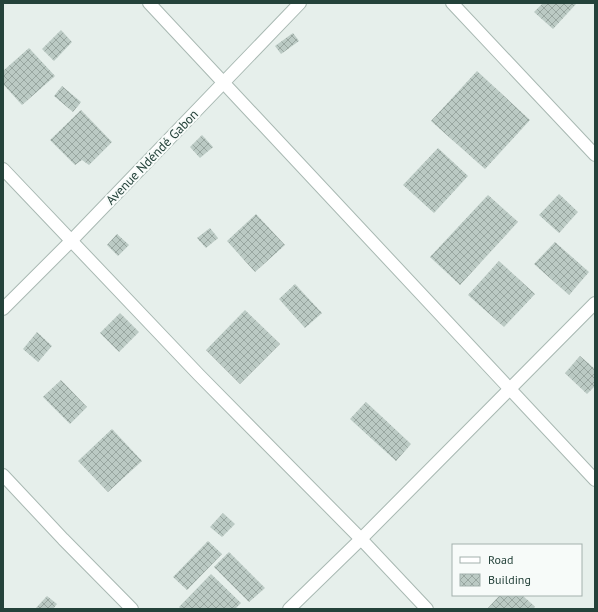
<svg xmlns="http://www.w3.org/2000/svg" width="598" height="612" font-family="'PT Sans',sans-serif">
  <style>
    .building { fill: url(#building-cross-hatch) }
    .lines { fill: none; stroke-linecap: round; stroke-linejoin: round }
    .street-casing { stroke: #a8b8b2; stroke-width: 14 }
    .street { stroke: #fff; stroke-width: 12 }
    .labels { text-anchor: middle; dominant-baseline: central; stroke-width: 4; stroke-linejoin: round; paint-order: stroke }
    .street-label { font-size: 13px; fill: #24423a; stroke: #f7fbf9 }
  </style>
  <defs>
    <pattern id="building-cross-hatch" width="8" height="8" patternUnits="userSpaceOnUse"><rect width="8" height="8" fill="#bbcac4"/><path d="M0 0l8 8M0 8l8-8" fill="none" stroke="#98a6a0"/></pattern>
  </defs>
  <rect width="100%" height="100%" fill="#e6efeb"/>
  <g class="building">
    <path d="M 543,3 L 577,3 L 553,29 L 534,12 Z"/>
    <path d="M 61,30 L 72,42 L 54,61 L 42,49 Z"/>
    <path d="M 293,33 L 299,41 L 281,54 L 275,46 Z"/>
    <path d="M 29,48 L 55,76 L 22,105 L 3,84 L 3,71 Z"/>
    <path d="M 477,71 L 530,120 L 485,169 L 431,121 Z"/>
    <path d="M 62,86 L 81,102 L 73,112 L 54,96 Z"/>
    <path d="M 81,110 L 112,142 L 89,165 L 82,160 L 75,165 L 50,140 Z"/>
    <path d="M 202,135 L 213,147 L 200,158 L 190,147 Z"/>
    <path d="M 438,148 L 468,176 L 434,213 L 403,185 Z"/>
    <path d="M 559,194 L 578,212 L 559,233 L 539,215 Z"/>
    <path d="M 488,195 L 518,222 L 460,285 L 430,257 Z"/>
    <path d="M 256,214 L 285,245 L 255,272 L 227,241 Z"/>
    <path d="M 210,228 L 218,238 L 206,248 L 197,238 Z"/>
    <path d="M 117,234 L 129,245 L 118,256 L 107,245 Z"/>
    <path d="M 555,242 L 589,272 L 569,295 L 534,264 Z"/>
    <path d="M 499,261 L 535,294 L 504,327 L 468,295 Z"/>
    <path d="M 295,284 L 322,313 L 305,328 L 279,299 Z"/>
    <path d="M 245,310 L 280,344 L 240,384 L 206,350 Z"/>
    <path d="M 120,313 L 139,332 L 119,352 L 100,333 Z"/>
    <path d="M 37,332 L 52,346 L 38,362 L 23,349 Z"/>
    <path d="M 580,356 L 595,369 L 595,386 L 587,394 L 565,373 Z"/>
    <path d="M 61,380 L 87,407 L 70,424 L 43,397 Z"/>
    <path d="M 366,402 L 411,444 L 396,461 L 350,419 Z"/>
    <path d="M 112,429 L 142,461 L 108,492 L 78,461 Z"/>
    <path d="M 223,513 L 235,524 L 222,537 L 210,527 Z"/>
    <path d="M 208,541 L 222,554 L 187,590 L 173,577 Z"/>
    <path d="M 229,552 L 265,588 L 249,602 L 214,567 Z"/>
    <path d="M 211,574 L 241,603 L 235,609 L 181,609 L 179,607 Z"/>
    <path d="M 500,595 L 522,595 L 535,607 L 533,609 L 487,609 Z"/>
    <path d="M 47,596 L 57,604 L 53,609 L 35,609 Z"/>
  </g>
  <g class="lines">
    <g class="street-casing">
      <g id="street">
        <path d="M 149,3 L 595,480"/>
        <path d="M 452,3 L 595,155"/>
        <path d="M 3,169 L 199,375 L 361,539 L 427,609"/>
        <path d="M 3,309 L 71,241 L 300,3"/>
        <path d="M 3,475 L 63,539 L 132,609"/>
        <path d="M 289,609 L 361,539 L 595,303"/>
      </g>
    </g>
    <use href="#street" class="street"/>
  </g>
  <g class="labels">
    <g class="street-label">
      <text transform="translate(152 157) rotate(-46)">Avenue Ndéndé Gabon</text>
    </g>
  </g>
  <rect width="598" height="612" fill="none" stroke="#24423a" stroke-width="8"/>
  <rect x="452" y="544" width="130" height="52" fill="#f7fbf9" stroke="#a3b1ad"/>
  <rect x="460" y="557" width="20" height="6" fill="#ffffff" stroke="#a3b1ad"/>
  <text x="488" y="564" font-size="12" fill="#24423a">Road</text>
  <rect x="460" y="574" width="20" height="12" fill="url(#building-cross-hatch)" stroke="#a3b1ad"/>
  <text x="488" y="584" font-size="12" fill="#24423a">Building</text>
</svg>
